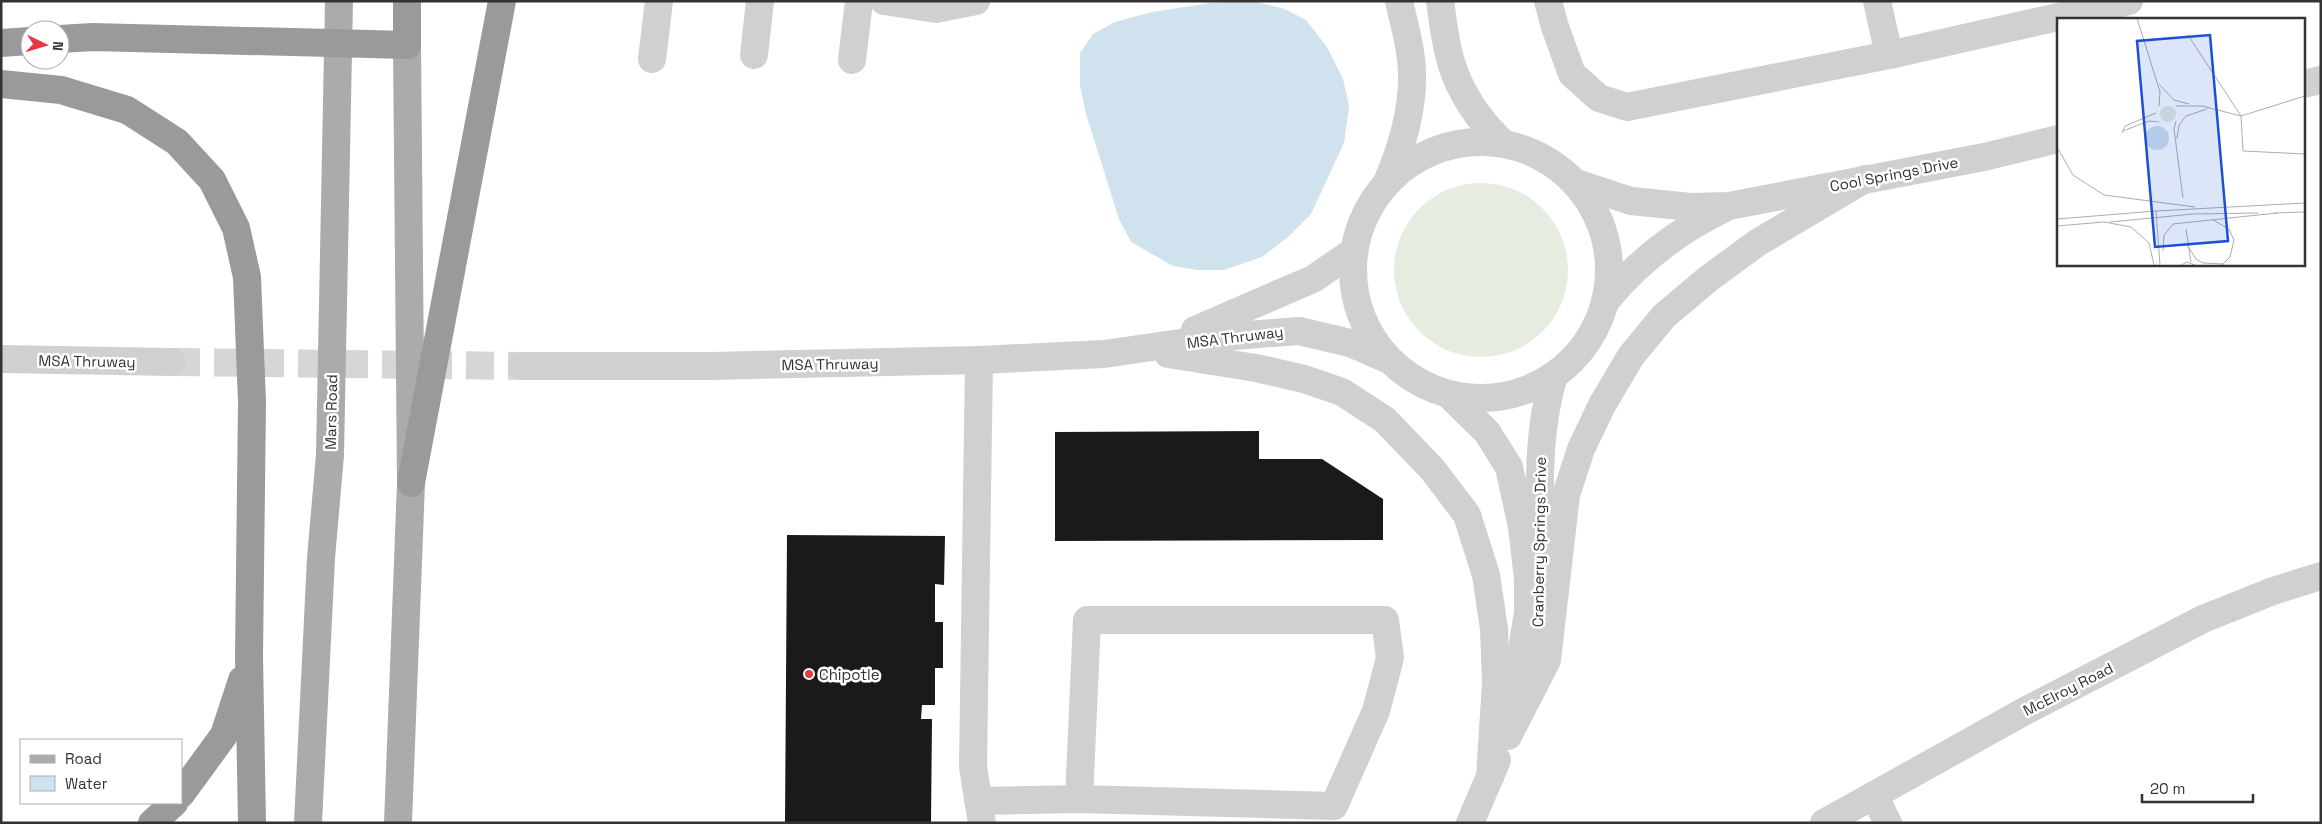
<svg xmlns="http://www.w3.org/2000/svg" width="2322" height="824" font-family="'Space Grotesk',sans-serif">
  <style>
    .green { fill: #e6ecdf }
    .water { fill: #cfe2ee }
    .building { fill: #1a1a1a }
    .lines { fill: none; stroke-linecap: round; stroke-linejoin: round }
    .minor-tunnel { stroke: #d6d6d6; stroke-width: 28; stroke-dasharray: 28 14; stroke-linecap: butt }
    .minor { stroke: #d0d0d0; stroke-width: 28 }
    .major { stroke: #ababab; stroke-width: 28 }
    .highway { stroke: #9a9a9a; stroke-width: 28 }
    .poi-dot { fill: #e63946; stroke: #fff; stroke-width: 2 }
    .labels { text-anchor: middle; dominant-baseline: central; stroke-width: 5; stroke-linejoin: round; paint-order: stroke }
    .street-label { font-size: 15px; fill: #333; stroke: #fff }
    .poi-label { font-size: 15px; fill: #333; stroke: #fff; text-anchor: start }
    .inset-road { fill: none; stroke: #adadad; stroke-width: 1 }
    .view { fill: #1d4ed8; fill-opacity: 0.15; stroke: #1d4ed8; stroke-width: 2.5 }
    .inset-edge { fill: none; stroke: #333; stroke-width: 2.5 }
  </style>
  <rect width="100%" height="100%" fill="#fff"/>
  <circle class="green" cx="1481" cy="270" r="87"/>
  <path class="water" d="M 1253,1 L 1285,9 L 1306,20 L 1327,47 L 1343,79 L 1349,106 L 1344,143 L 1311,214 L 1288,237 L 1262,257 L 1224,270 L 1197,270 L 1173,266 L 1131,242 L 1119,219 L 1086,114 L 1080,85 L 1080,53 L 1093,34 L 1115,22 L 1152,12 L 1210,3 Z"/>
  <g class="building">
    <path d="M 1259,431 L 1259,459 L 1322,459 L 1383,499 L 1383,540 L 1055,541 L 1055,432 Z"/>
    <path d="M 787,535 L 945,536 L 944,585 L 935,584 L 935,622 L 943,622 L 943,668 L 935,668 L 935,705 L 922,705 L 921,719 L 932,719 L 931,823 L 785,823 Z"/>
  </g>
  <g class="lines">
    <path class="minor-tunnel" d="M 172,362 L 522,366"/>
    <g class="minor">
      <path d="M 884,1 L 936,9 L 976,1"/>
      <path d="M 1440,1 C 1443,21 1445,43 1451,62 C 1460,93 1480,122 1503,143"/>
      <path d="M 1548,1 L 1555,27 L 1572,74 L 1599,98 L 1627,107 L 1889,55 L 2129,1"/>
      <path d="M 1877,1 L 1889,55"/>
      <path d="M 754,55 L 760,1"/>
      <path d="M 652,59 L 659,1"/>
      <path d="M 852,60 L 859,1"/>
      <path d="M 2303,84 L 2321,80"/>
      <circle cx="1481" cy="270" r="128"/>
      <path d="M 1388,180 C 1404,142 1416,100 1411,59 C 1409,39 1403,20 1399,1"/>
      <path d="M 1576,183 L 1631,201 L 1691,207 L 1729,206 L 1984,157 L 2058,139"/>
      <path d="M 1605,302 C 1638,261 1676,232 1723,209"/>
      <path d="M 1195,330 L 1313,279 L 1354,251"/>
      <path d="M 1168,354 L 1256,368 L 1304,379 L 1342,392 L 1385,420 L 1433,470 L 1467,515 L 1486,575 L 1494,629 L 1496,682 L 1490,777"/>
      <path d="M 1,359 L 172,362"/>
      <path d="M 979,360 L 973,767 L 982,823"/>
      <path d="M 522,366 L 710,366 L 979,360 L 1104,354 L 1221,337 L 1299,331 L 1350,343 L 1389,360"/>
      <path d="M 1448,394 L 1487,432 L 1509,467 L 1522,527 L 1528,579 L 1528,613 L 1512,709"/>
      <path d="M 1540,586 C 1542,514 1533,445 1554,375"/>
      <path d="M 1508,736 L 1547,660 L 1566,495 L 1581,449 L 1602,405 L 1631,356 L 1664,316 L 1708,279 L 1757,243 L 1865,179"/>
      <path d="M 1874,795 L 1888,823"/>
      <path d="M 978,801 L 1079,799 L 1334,806 L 1376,711 L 1390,658 L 1385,620 L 1087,620 L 1079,799"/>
      <path d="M 1470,823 L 1497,760"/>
      <path d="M 1824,823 L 2025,711 L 2203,619 L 2273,591 L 2321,576"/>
    </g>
    <g class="major">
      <path d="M 308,823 L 321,558 L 330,455 L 339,1"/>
      <path d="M 398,823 L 411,483 L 407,45"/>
    </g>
    <g class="highway">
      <path d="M 60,39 L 93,37 L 407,45 L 407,1"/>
      <path d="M 1,43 L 30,41"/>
      <path d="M 1,84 L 61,90 L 127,110 L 177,142 L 212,180 L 236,228 L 247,277 L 252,402 L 249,657 L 252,823"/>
      <path d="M 411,483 L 502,1"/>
      <path d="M 181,794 L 224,735 L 242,680"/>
      <path d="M 152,823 L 174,803"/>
    </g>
  </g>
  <circle class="poi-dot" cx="809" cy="674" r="5"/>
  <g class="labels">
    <g class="street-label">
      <text transform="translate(1894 174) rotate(-11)">Cool Springs Drive</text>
      <text transform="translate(1235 337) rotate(-7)">MSA Thruway</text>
      <text transform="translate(87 361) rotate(1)">MSA Thruway</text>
      <text transform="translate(830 364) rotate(-1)">MSA Thruway</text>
      <text transform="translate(331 412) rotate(-89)">Mars Road</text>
      <text transform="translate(1539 542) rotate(-89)">Cranberry Springs Drive</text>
      <text transform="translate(2068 689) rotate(-27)">McElroy Road</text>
    </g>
    <g class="poi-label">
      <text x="819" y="674">Chipotle</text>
    </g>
  </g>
  <g transform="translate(2057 18)">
    <rect width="248" height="248" fill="#fff"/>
    <path d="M103 96a8 8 0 1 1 16 0a8 8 0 1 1-16 0Z" fill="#e6ecdf"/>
    <path d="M88 120a12 12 0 1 1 24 0a12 12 0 1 1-24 0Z" fill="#cfe2ee"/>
    <path class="inset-road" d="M 80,0 L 103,74 L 102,88M 131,17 L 184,98 L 186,133 L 248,136M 102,66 L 117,82 L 132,86M 119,88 L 145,88 L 184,98 L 248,78M 119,103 L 117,111 L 126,180M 66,113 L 92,103 L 102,104M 65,115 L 68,108 L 99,95M 120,121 L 122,107 L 129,98 L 150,91M 0,129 L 16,157 L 47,177 L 138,189M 99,193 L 248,185M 217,195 L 248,194M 0,201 L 99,193 L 103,247M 156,202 L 172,211 L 177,222 L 173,239 L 165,247M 53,204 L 136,196 L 201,195M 0,208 L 47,204 L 74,209 L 92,225 L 97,247M 129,211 L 134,244M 130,227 L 139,241 L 146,245 L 166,246M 106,233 L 107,217 L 116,206 L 220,195M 124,247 L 130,244 L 138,247"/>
    <path class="view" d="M 153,17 L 171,223 L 98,229 L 80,23 Z"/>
    <rect width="248" height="248" class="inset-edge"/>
  </g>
  <rect width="2322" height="824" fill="none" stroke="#333333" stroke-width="5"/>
  <rect x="20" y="739" width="162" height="65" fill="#ffffff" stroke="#adadad"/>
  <rect x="30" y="755" width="25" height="8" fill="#ababab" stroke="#adadad"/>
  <text x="65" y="764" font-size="15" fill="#333333">Road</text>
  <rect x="30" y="776" width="25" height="15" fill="#cfe2ee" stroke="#adadad"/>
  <text x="65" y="789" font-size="15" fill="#333333">Water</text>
  <g transform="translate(45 45) rotate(95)"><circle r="24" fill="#ffffff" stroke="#adadad"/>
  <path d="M0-4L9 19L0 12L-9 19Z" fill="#e63946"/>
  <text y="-8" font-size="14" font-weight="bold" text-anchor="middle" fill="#333333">N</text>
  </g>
  <path d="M2142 794v8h111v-8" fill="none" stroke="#333333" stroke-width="2.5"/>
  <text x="2150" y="794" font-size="15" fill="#333333" stroke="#ffffff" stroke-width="4" paint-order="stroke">20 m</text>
</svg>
